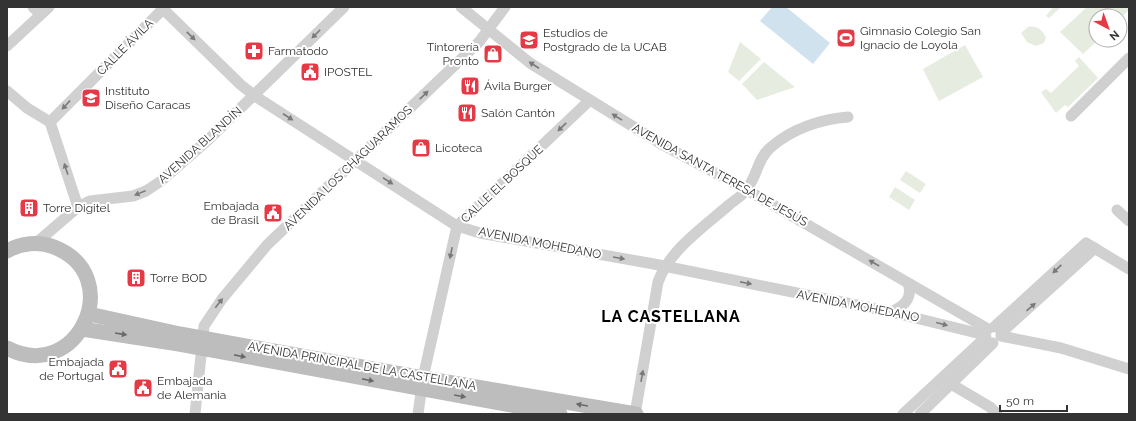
<svg xmlns="http://www.w3.org/2000/svg" width="1136" height="421" font-family="Raleway,sans-serif">
  <style>
    .green { fill: #e6ecdf }
    .water { fill: #cfe2ee }
    .lines { fill: none; stroke-linecap: round; stroke-linejoin: round }
    .street { stroke: #d0d0d0; stroke-width: 11 }
    .secondary { stroke: #bdbdbd; stroke-width: 15 }
    .oneway { fill: #7a7a7a }
    .oneway2 { fill: #6a6a6a }
    .labels { text-anchor: middle; dominant-baseline: central; stroke-width: 4; stroke-linejoin: round; paint-order: stroke }
    .poi-label { font-size: 12px; fill: #333; stroke: #fff; text-anchor: start }
    .street-label { font-size: 12px; fill: #333; stroke: #fff }
    .district-label { font-size: 16px; font-weight: bold; letter-spacing: 1px; fill: #000; stroke: #fff }
  </style>
  <rect width="100%" height="100%" fill="#fff"/>
  <g class="green">
    <path d="M 1053,7 L 1061,7 L 1049,18 L 1046,16 Z"/>
    <path d="M 1087,7 L 1128,7 L 1129,10 L 1120,18 L 1120,16 L 1096,16 L 1096,40 L 1098,40 L 1083,54 L 1060,32 Z"/>
    <path d="M 1028,27 C 1036,25 1043,30 1046,38 L 1044,43 L 1036,46 L 1027,42 L 1021,33 Z"/>
    <path d="M 740,42 L 761,59 L 739,81 L 728,72 Z"/>
    <path d="M 965,45 L 983,77 L 939,101 L 923,69 Z"/>
    <path d="M 1079,57 L 1098,78 L 1068,107 L 1065,105 L 1056,113 L 1041,92 L 1046,89 L 1051,93 L 1079,66 L 1075,61 Z"/>
    <path d="M 764,62 L 795,87 L 757,100 L 742,84 Z"/>
    <path d="M 906,171 L 926,184 L 920,193 L 900,180 Z"/>
    <path d="M 895,187 L 915,200 L 909,210 L 889,197 Z"/>
  </g>
  <path class="water" d="M 772,7 L 786,7 L 830,43 L 813,64 L 760,21 Z"/>
  <g class="lines">
    <g class="street">
      <path d="M 33,7 L 40,14"/>
      <path d="M 161,7 L 241,85 L 255,96 L 457,226 L 480,233 L 654,264 L 891,312 L 985,335"/>
      <path d="M 461,7 L 530,63 L 663,145 L 747,190 L 988,329"/>
      <path d="M 7,46 L 49,7"/>
      <path d="M 7,91 L 27,108 L 50,122 L 78,207"/>
      <path d="M 1071,116 L 1129,58"/>
      <path d="M 50,122 L 165,7"/>
      <path d="M 1117,210 L 1129,221"/>
      <path d="M 35,244 L 78,207 L 90,201 L 133,196 L 146,191 L 161,181 L 209,139 L 344,7"/>
      <path d="M 891,312 C 905,306 913,298 908,283"/>
      <path d="M 994,327 L 1086,243 L 1129,269"/>
      <path d="M 1001,333 L 1095,248"/>
      <path d="M 1001,336 L 1061,348 L 1129,369"/>
      <path d="M 951,384 L 990,407 L 997,414"/>
      <path d="M 195,414 L 204,326 L 222,299 L 267,245 L 479,42 L 505,7"/>
      <path d="M 418,414 L 423,378 L 457,226 L 590,100"/>
      <path d="M 635,414 L 658,282 C 670,249 705,226 730,204 C 735,200 742,196 746,190 C 757,178 757,159 770,148 C 791,129 821,119 848,117"/>
      <path d="M 903,414 L 986,337"/>
      <path d="M 920,414 L 993,343"/>
    </g>
    <g class="secondary">
      <path d="M 7,251 C 21,243 39,241 54,247 C 128,276 77,385 7,348"/>
      <path d="M 89,314 L 180,334 L 423,378 L 636,414"/>
      <path d="M 82,329 L 179,344 L 560,414"/>
    </g>
  </g>
  <defs><path id="oneway-solid" d="M-6-.8H1V-3.2L6.5 0L1 3.2V.8H-6Z"/></defs>
  <g class="oneway">
    <use href="#oneway-solid" transform="translate(316 34) rotate(135)"/>
    <use href="#oneway-solid" transform="translate(191 36) rotate(44)"/>
    <use href="#oneway-solid" transform="translate(534 65) rotate(-147)"/>
    <use href="#oneway-solid" transform="translate(424 95) rotate(-44)"/>
    <use href="#oneway-solid" transform="translate(66 105) rotate(133)"/>
    <use href="#oneway-solid" transform="translate(288 117) rotate(33)"/>
    <use href="#oneway-solid" transform="translate(617 117) rotate(-148)"/>
    <use href="#oneway-solid" transform="translate(562 127) rotate(136)"/>
    <use href="#oneway-solid" transform="translate(66 169) rotate(-108)"/>
    <use href="#oneway-solid" transform="translate(388 181) rotate(33)"/>
    <use href="#oneway-solid" transform="translate(140 193) rotate(158)"/>
    <use href="#oneway-solid" transform="translate(451 253) rotate(102)"/>
    <use href="#oneway-solid" transform="translate(619 258) rotate(10)"/>
    <use href="#oneway-solid" transform="translate(874 263) rotate(-150)"/>
    <use href="#oneway-solid" transform="translate(1057 269) rotate(137)"/>
    <use href="#oneway-solid" transform="translate(746 283) rotate(11)"/>
    <use href="#oneway-solid" transform="translate(219 303) rotate(-52)"/>
    <use href="#oneway-solid" transform="translate(1031 307) rotate(-41)"/>
    <use href="#oneway-solid" transform="translate(942 324) rotate(15)"/>
    <use href="#oneway-solid" transform="translate(642 376) rotate(-80)"/>
  </g>
  <g class="oneway2">
    <use href="#oneway-solid" transform="translate(121 334) rotate(9)"/>
    <use href="#oneway-solid" transform="translate(240 356) rotate(11)"/>
    <use href="#oneway-solid" transform="translate(368 380) rotate(11)"/>
    <use href="#oneway-solid" transform="translate(460 396) rotate(10)"/>
    <use href="#oneway-solid" transform="translate(582 405) rotate(-170)"/>
  </g>
  <defs>
    <g id="stadium-square" transform="scale(1)"><rect x="-9" y="-9" width="18" height="18" rx="4" fill="#e63946" stroke="#fff"/><path d="M0-5a6.5 5 0 1 0 0 10a6.5 5 0 1 0 0-10ZM-3.5-1.8h7v3.6h-7Z" fill="#fff"/></g>
    <g id="university-square" transform="scale(1)"><rect x="-9" y="-9" width="18" height="18" rx="4" fill="#e63946" stroke="#fff"/><path d="M0-5L7-2L0 1L-7-2ZM-4 1L0 2.5L4 1V4Q0 6-4 4Z" fill="#fff"/></g>
    <g id="pharmacy-square" transform="scale(1)"><rect x="-9" y="-9" width="18" height="18" rx="4" fill="#e63946" stroke="#fff"/><path d="M-2-6h4v4h4v4h-4v4h-4v-4h-4v-4h4Z" fill="#fff"/></g>
    <g id="shop-square" transform="scale(1)"><rect x="-9" y="-9" width="18" height="18" rx="4" fill="#e63946" stroke="#fff"/><path d="M-5-2.5h2.3a2.7 3.5 0 0 1 5.4 0H5L5.5 6h-11ZM-1.5-2.5h3a1.5 2.3 0 0 0-3 0Z" fill="#fff"/></g>
    <g id="civic-square" transform="scale(1)"><rect x="-9" y="-9" width="18" height="18" rx="4" fill="#e63946" stroke="#fff"/><path d="M-.6-6.5H3V-4.5H.6V-3L4-1V1h2V6H-6V1h2V-1L-.6-3ZM-1.2 2.5V6h2.4V2.5Z" fill="#fff"/></g>
    <g id="restaurant-square" transform="scale(1)"><rect x="-9" y="-9" width="18" height="18" rx="4" fill="#e63946" stroke="#fff"/><path d="M-5-6h1v4h1v-4h1v4h1v-4h1v5L-1.5 .5V6h-2V.5L-5-1ZM5-6V6H3V1.5H1.5Q1.5-4 5-6Z" fill="#fff"/></g>
    <g id="building-square" transform="scale(1)"><rect x="-9" y="-9" width="18" height="18" rx="4" fill="#e63946" stroke="#fff"/><path d="M-4-6H4V6H1V3H-1V6H-4ZM-2.5-4.3h1.7v1.8h-1.7ZM.8-4.3h1.7v1.8H.8ZM-2.5-1h1.7V.8h-1.7ZM.8-1h1.7V.8H.8Z" fill="#fff"/></g>
  </defs>
  <g fill-rule="evenodd">
    <use href="#stadium-square" x="846" y="38"/>
    <use href="#university-square" x="529" y="40"/>
    <use href="#pharmacy-square" x="254" y="51"/>
    <use href="#shop-square" x="493" y="54"/>
    <use href="#civic-square" x="310" y="72"/>
    <use href="#restaurant-square" x="470" y="86"/>
    <use href="#university-square" x="91" y="98"/>
    <use href="#restaurant-square" x="467" y="113"/>
    <use href="#shop-square" x="421" y="148"/>
    <use href="#building-square" x="29" y="208"/>
    <use href="#civic-square" x="273" y="213"/>
    <use href="#building-square" x="136" y="278"/>
    <use href="#civic-square" x="118" y="369"/>
    <use href="#civic-square" x="143" y="388"/>
  </g>
  <g class="labels">
    <g class="poi-label">
      <text x="860" y="31">Gimnasio Colegio San<tspan x="860" dy="14">Ignacio de Loyola</tspan></text>
      <text x="543" y="33">Estudios de<tspan x="543" dy="14">Postgrado de la UCAB</tspan></text>
      <text x="479" y="47" text-anchor="end">Tintorería<tspan x="479" dy="14">Pronto</tspan></text>
      <text x="268" y="51">Farmatodo</text>
      <text x="324" y="72">IPOSTEL</text>
      <text x="484" y="86">Ávila Burger</text>
      <text x="105" y="91">Instituto<tspan x="105" dy="14">Diseño Caracas</tspan></text>
      <text x="481" y="113">Salón Cantón</text>
      <text x="435" y="148">Licoteca</text>
      <text x="259" y="206" text-anchor="end">Embajada<tspan x="259" dy="14">de Brasil</tspan></text>
      <text x="43" y="208">Torre Digitel</text>
      <text x="150" y="278">Torre BOD</text>
      <text x="104" y="362" text-anchor="end">Embajada<tspan x="104" dy="14">de Portugal</tspan></text>
      <text x="157" y="381">Embajada<tspan x="157" dy="14">de Alemania</tspan></text>
    </g>
    <g class="street-label">
      <text transform="translate(125 47) rotate(-45)">CALLE ÁVILA</text>
      <text transform="translate(200 145) rotate(-42)">AVENIDA BLANDÍN</text>
      <text transform="translate(348 168) rotate(-44)">AVENIDA LOS CHAGUARAMOS</text>
      <text transform="translate(720 175) rotate(29)">AVENIDA SANTA TERESA DE JESÚS</text>
      <text transform="translate(502 184) rotate(-43)">CALLE EL BOSQUE</text>
      <text transform="translate(540 243) rotate(11)">AVENIDA MOHEDANO</text>
      <text transform="translate(858 306) rotate(11)">AVENIDA MOHEDANO</text>
      <text transform="translate(362 366) rotate(10)">AVENIDA PRINCIPAL DE LA CASTELLANA</text>
    </g>
    <g class="district-label">
      <text x="671" y="316">LA CASTELLANA</text>
    </g>
  </g>
  <rect width="1136" height="421" fill="none" stroke="#333333" stroke-width="16"/>
  <g transform="translate(1108 28) rotate(139)"><circle r="19" fill="#ffffff" stroke="#adadad"/>
  <path d="M0-3L7 15L0 10L-7 15Z" fill="#e63946"/>
  <text y="-6" font-size="11" font-weight="bold" text-anchor="middle" fill="#333333">N</text>
  </g>
  <path d="M1000 405v6h67v-6" fill="none" stroke="#333333" stroke-width="2"/>
  <text x="1006" y="405" font-size="12" fill="#333333" stroke="#ffffff" stroke-width="3" paint-order="stroke">50 m</text>
</svg>
